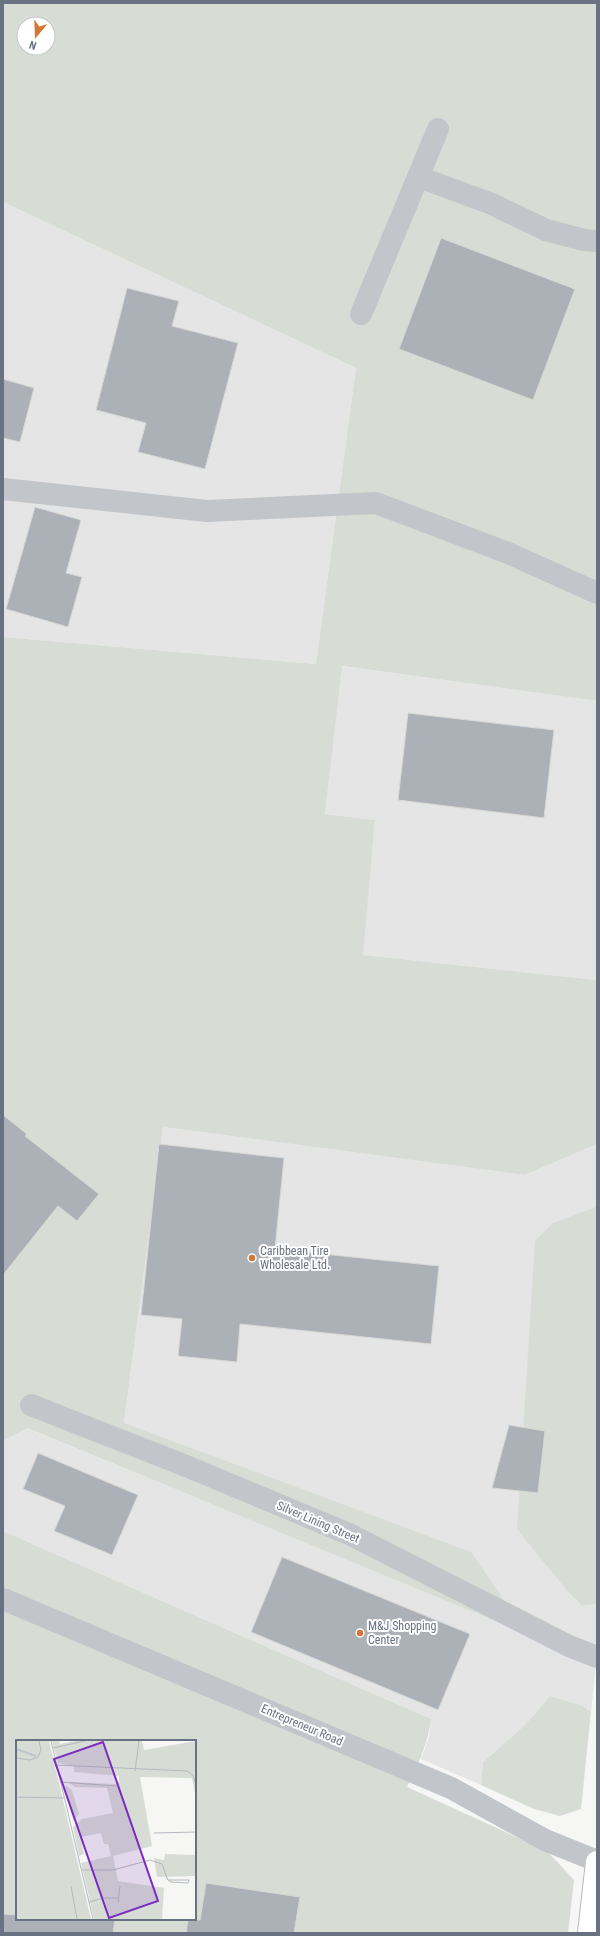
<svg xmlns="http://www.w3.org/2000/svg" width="600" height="1936" font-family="'Roboto Condensed',sans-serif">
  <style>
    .built { fill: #e4e5e4 }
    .green { fill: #d7ddd5; fill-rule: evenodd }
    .building { fill: #acb1b7; stroke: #d8d8d6 }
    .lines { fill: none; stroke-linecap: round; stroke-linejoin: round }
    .major-casing { stroke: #b6b8bc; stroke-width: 24 }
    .minor { stroke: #c2c5c9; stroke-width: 22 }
    .major { stroke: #fff; stroke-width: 22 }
    .poi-dot { fill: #d57635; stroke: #fff; stroke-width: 1.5 }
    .labels { text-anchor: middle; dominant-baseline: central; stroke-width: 4; stroke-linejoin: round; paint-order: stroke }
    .poi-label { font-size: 12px; fill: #687282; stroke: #fff; text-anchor: start }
    .street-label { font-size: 12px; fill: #687282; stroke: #fff }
    .inset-river { fill: none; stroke: #bec5cb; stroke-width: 2 }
    .inset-road { fill: none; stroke: #b4b9bf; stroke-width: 1 }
    .view { fill: #7b2cbf; fill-opacity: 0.15; stroke: #7b2cbf; stroke-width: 2 }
    .inset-edge { fill: none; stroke: #687282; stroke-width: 2 }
  </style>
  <rect width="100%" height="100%" fill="#f6f6f4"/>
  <g class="built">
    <path d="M 3,202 L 356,368 L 316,664 L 3,637 Z"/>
    <path d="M 341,666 L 597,701 L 597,980 L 362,955 L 375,820 L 325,814 Z"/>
    <path d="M 163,1127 L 525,1175 L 597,1144 L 597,1206 L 553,1223 L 569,1593 L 582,1606 L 597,1604 L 597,1655 L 591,1712 L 581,1705 L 550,1696 L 525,1725 L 483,1762 L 481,1785 L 421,1759 L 429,1737 L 431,1719 L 3,1531 L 3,1441 L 26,1428 L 527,1633 L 470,1552 L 124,1424 Z"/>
  </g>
  <g class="green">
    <path d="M 3,3 L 597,3 L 597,701 L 342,666 L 325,814 L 375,820 L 363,955 L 597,980 L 597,1144 L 525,1175 L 163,1127 L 124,1423 L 471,1552 L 527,1634 L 27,1428 L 3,1441 L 3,637 L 316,664 L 356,368 L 3,202 ZM 24,24 L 48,24 L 48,48 L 24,48 Z"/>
    <path d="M 597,1206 L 597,1604 L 582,1606 L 569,1593 L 517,1529 L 535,1241 L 553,1223 Z"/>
    <path d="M 3,1531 L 431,1719 C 428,1744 418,1764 407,1787 L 547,1851 L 574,1880 L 568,1933 L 3,1933 ZM 17,1741 L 195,1741 L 195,1919 L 17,1919 Z"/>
    <path d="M 550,1696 L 581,1705 L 591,1712 L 581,1809 L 560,1816 L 534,1809 L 481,1785 L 483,1762 L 525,1725 Z"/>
  </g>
  <g class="building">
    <path d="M 441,238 L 575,289 L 533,400 L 399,349 Z"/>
    <path d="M 127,288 L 179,301 L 172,326 L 238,343 L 205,469 L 138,452 L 146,423 L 96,410 Z"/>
    <path d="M 3,379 L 34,388 L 20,442 L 3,438 Z"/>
    <path d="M 35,507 L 81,520 L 66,573 L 82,577 L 68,627 L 6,609 Z"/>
    <path d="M 408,713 L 554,730 L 544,818 L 398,800 Z"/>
    <path d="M 3,1115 L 27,1134 L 25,1136 L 99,1194 L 77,1221 L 58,1206 L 3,1275 Z"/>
    <path d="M 159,1144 L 284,1158 L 275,1249 L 439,1266 L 431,1344 L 240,1324 L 237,1362 L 178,1356 L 182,1319 L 141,1315 Z"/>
    <path d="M 509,1425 L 545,1431 L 538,1493 L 492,1488 Z"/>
    <path d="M 38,1453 L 138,1495 L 112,1555 L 54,1531 L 65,1506 L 23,1489 Z"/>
    <path d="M 282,1557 L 470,1634 L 438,1710 L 251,1632 Z"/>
    <path d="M 206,1883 L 300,1897 L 294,1933 L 186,1933 L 188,1919 L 200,1920 Z"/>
    <path d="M 3,1914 L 17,1915 L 17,1919 L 115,1919 L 113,1933 L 3,1933 Z"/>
  </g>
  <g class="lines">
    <g class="major-casing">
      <path id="major" d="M 589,1933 L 597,1862"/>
    </g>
    <g class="minor">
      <path d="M 419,177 L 492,204 L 546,230 L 584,240 L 597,241"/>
      <path d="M 361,314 L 438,129"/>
      <path d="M 3,489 L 207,511 L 376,503 L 508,553 L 597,593"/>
      <path d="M 31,1405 L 186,1466 L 349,1534 L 569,1646 L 597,1657"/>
      <path d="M 3,1599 L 451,1788 L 545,1840 L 597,1861"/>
    </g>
    <use href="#major" class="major"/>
  </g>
  <g class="poi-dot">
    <circle cx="252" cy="1258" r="4"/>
    <circle cx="360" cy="1633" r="4"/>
  </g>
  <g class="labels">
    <g class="poi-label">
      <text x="260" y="1251">Caribbean Tire<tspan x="260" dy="14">Wholesale Ltd.</tspan></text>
      <text x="368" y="1626">M&amp;J Shopping<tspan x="368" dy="14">Center</tspan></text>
    </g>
    <g class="street-label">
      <text transform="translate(318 1522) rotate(23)">Silver Lining Street</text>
      <text transform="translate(302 1725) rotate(23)">Entrepreneur Road</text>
    </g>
  </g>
  <g transform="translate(16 1740)">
    <rect width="180" height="180" fill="#f6f6f4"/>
    <path d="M 0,1 L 33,1 L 75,179 L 0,179 ZM 36,1 L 43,1 L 44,4 L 59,1 L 126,1 L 128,10 L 180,1 L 180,60 L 176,38 L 124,37 L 136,106 L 97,116 L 102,141 L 148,148 L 146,179 L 78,179 L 65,123 L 95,116 L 92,104 L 88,104 L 85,93 L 65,97 L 68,114 L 63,116 L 57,87 L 66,79 L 97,73 L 91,48 L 59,47 L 52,42 L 99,44 L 103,42 L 103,36 L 58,32 L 58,26 L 42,23 ZM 49,45 L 56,50 L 63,74 L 57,81 ZM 149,114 L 180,115 L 180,136 L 141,137 L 138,118 L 148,120 Z" fill="#d7ddd5"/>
    <path class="inset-river" d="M 0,9 L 20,16"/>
    <path class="inset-road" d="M 35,1 L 77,179M 37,8 L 69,1M 0,18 L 14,20 L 22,17 L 25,10 L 23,1M 40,25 L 171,31 L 177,35 L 180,45M 119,31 L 123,1M 44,42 L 100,46M 0,57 L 48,58M 138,93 L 180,92M 65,130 L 97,130 L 134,120 L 146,124 L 151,138 L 152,140 L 155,142 L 172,143 L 173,140 L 152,140M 55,146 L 61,179M 73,162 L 87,158 L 103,158M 102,163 L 104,146"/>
    <path class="view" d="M 87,2 L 142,161 L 93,178 L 38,19 Z"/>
    <rect width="180" height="180" class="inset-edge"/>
  </g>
  <rect width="600" height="1936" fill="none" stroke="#687282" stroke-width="8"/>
  <g transform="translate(36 36) rotate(199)"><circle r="19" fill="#ffffff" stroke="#c3c7cd"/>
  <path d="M0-3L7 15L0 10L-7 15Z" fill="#d57635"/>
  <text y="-6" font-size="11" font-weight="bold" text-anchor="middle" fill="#687282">N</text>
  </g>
</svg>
